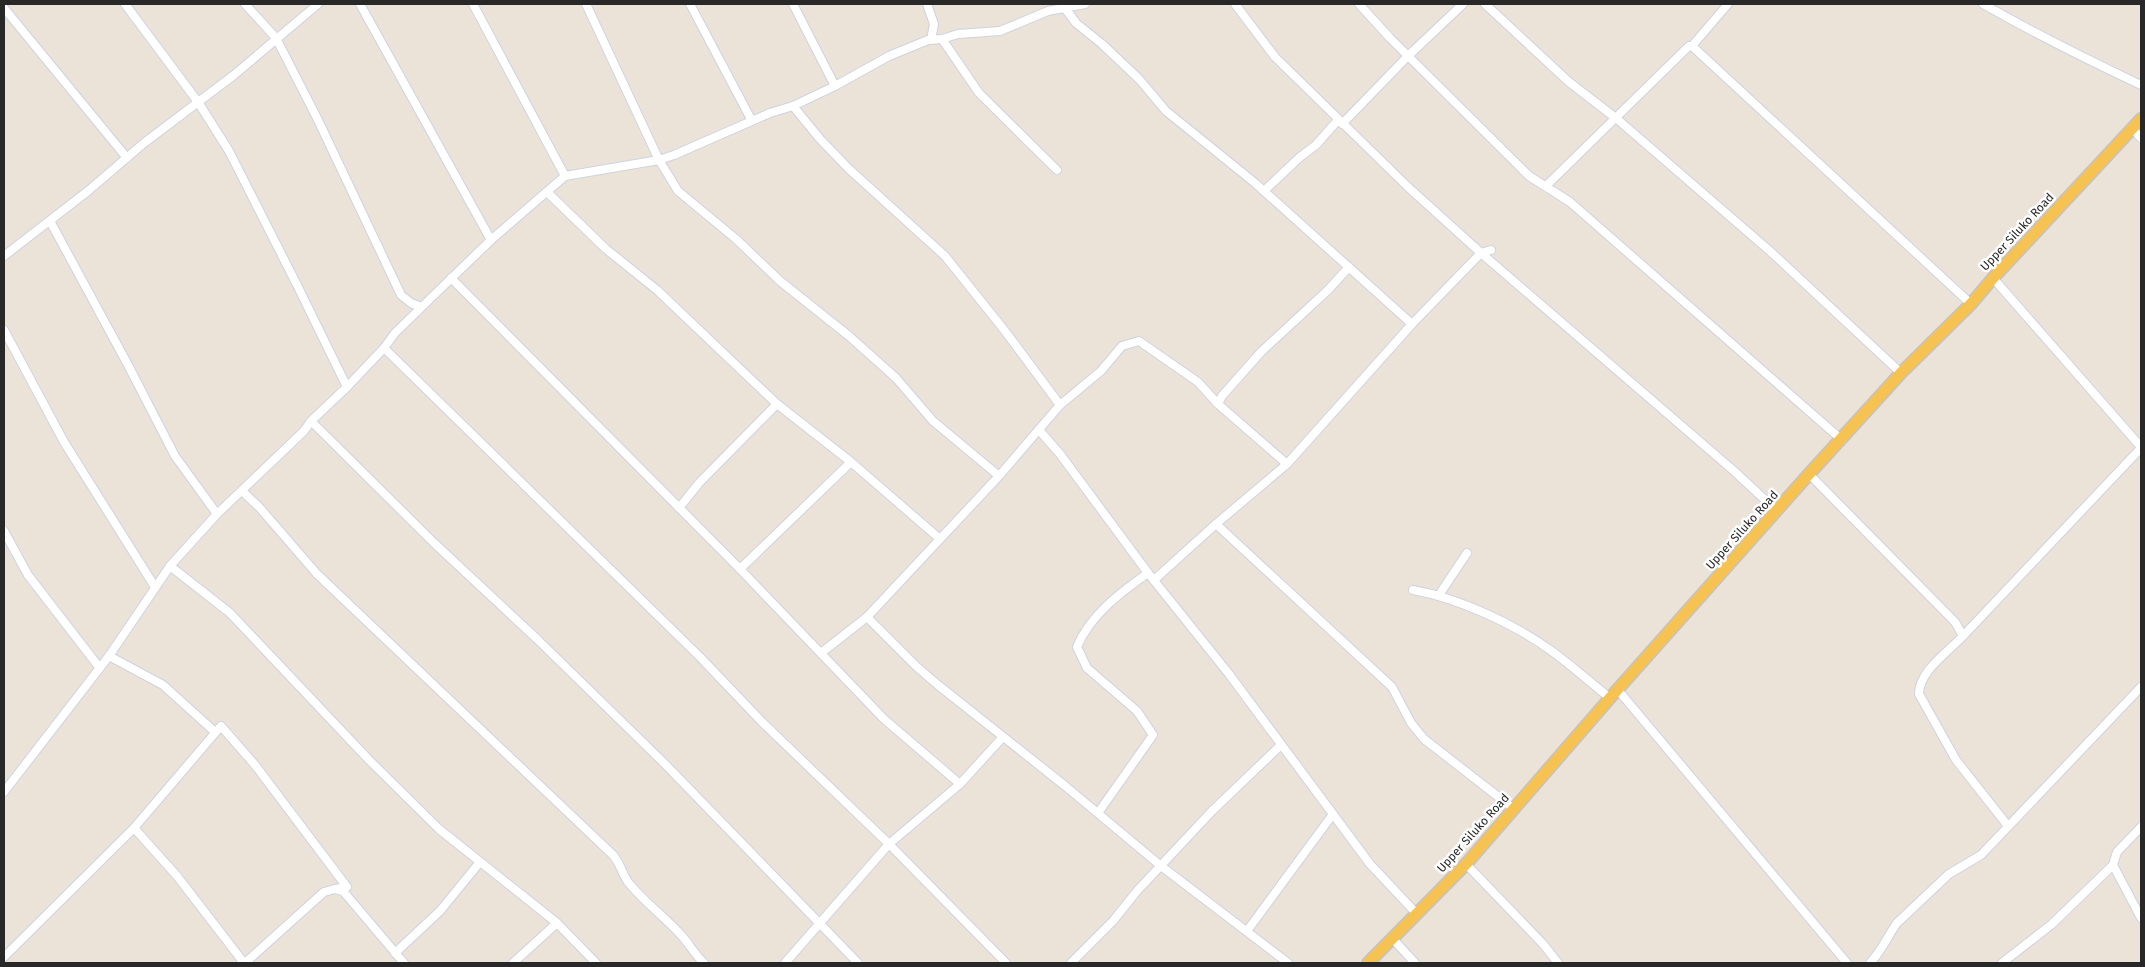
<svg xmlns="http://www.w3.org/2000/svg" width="2145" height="967" font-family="'Fira Sans',sans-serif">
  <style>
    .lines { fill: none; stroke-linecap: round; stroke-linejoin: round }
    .minor-casing { stroke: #ced3e2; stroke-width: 10 }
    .primary-casing { stroke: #c3c3c3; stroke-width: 14 }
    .minor { stroke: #fff; stroke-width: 8 }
    .primary { stroke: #f6c353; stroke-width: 11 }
    .labels { text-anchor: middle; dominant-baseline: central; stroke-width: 5; stroke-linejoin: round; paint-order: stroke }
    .street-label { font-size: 12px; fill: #282828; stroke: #fff }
  </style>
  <rect width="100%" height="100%" fill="#ebe2d8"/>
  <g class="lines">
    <g class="minor-casing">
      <g id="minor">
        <path d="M 125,4 L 198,102 L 229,151 L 298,287 L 347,387"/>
        <path d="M 245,4 L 276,38 L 318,120 L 401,295 L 411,303 L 421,307"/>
        <path d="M 360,4 L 491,240"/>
        <path d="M 473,4 L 565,176"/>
        <path d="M 586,4 L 659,160 L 678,191 L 736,239 L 780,281 L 849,336 L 896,378 L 933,421 L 999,476"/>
        <path d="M 690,4 L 752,121"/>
        <path d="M 793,4 L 835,86"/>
        <path d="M 927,4 L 934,24 L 931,40"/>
        <path d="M 1235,4 L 1275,57 L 1408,187 L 1481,253 L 1734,471 L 1777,511"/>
        <path d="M 1359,4 L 1390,38 L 1515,162 L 1529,176 L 1570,202 L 1842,440"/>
        <path d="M 1485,4 L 1569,82 L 1617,119 L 1771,252 L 1901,373"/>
        <path d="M 1983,4 C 2034,33 2088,60 2141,85"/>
        <path d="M 1064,7 L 1076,23 L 1102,44 L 1139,79 L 1166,111 L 1255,183 L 1412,324"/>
        <path d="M 4,8 L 127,158"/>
        <path d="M 942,39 L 979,93 L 1057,170"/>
        <path d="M 1692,46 L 1728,4"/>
        <path d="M 793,106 L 820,139 L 849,169 L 945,256 L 1005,331 L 1060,405"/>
        <path d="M 1342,124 L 1408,56 L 1463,4"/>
        <path d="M 2132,128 L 2141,138"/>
        <path d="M 1546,186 L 1689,46 L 1692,46 L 1971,304"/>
        <path d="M 1264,191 L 1300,157 L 1316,145 L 1338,120"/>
        <path d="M 547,192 L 606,249 L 657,290 L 777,404 L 851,462 L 940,539"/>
        <path d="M 50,221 L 128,365 L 175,456 L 217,514"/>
        <path d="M 4,256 L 88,191 L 144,143 L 234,75 L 318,4"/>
        <path d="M 451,278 L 740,569 L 884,719 L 960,784"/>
        <path d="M 1993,278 L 2141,447"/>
        <path d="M 4,330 L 64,442 L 155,587"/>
        <path d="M 384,348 L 700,657 L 762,722 L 889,844 L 1006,963"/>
        <path d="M 1218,404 L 1222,396 L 1261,352 L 1328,290 L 1349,267"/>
        <path d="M 311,421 L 347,387 L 384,348 L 395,333 L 433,296 L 491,240 L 565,176 L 659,160 L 674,155 L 770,113 L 793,106 L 835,86 L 889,56 L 928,40 L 942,39 L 958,34 L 1000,31 L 1048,11 L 1085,4"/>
        <path d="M 1039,430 L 1060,454 L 1148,573 L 1229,674 L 1370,864 L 1416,913"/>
        <path d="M 1809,474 L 1955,622 L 1963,636 C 1948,652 1919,671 1919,694 L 1956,760 L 2008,826"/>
        <path d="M 242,491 L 259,507 L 317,574 L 613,855 C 620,863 622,873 628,882 C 644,902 665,917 682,936 C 690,945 695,955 704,963"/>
        <path d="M 679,508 L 699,483 L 777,404"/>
        <path d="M 1216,524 L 1392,687 L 1411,723 L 1424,739 L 1514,809"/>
        <path d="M 4,531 L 28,575 L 99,667"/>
        <path d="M 170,566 L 230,613 L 370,761 L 439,829 L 557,923 L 596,963"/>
        <path d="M 740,569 L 851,462"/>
        <path d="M 1154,580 L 1216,524 L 1287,464 L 1412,324 L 1481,253 L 1491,250"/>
        <path d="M 1413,590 C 1458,598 1515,624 1553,652 C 1572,666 1591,683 1610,698"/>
        <path d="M 1439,595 L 1467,553"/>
        <path d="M 867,617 L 917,667 L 938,685 L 1064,785 L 1161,866 L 1288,963"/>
        <path d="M 1963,636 L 2141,448"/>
        <path d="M 821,653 L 867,617 L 999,476 L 1060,405 L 1101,371 L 1122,346 L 1139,341 L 1198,382 L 1218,404 L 1287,464"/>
        <path d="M 109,656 L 163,685 L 215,732"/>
        <path d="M 1618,690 L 1847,963"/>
        <path d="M 4,792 L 109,656 L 170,566 L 217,514 L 304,431 L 311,421 L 433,542 L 537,639 L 663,762 L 858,963"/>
        <path d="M 1098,813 L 1153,735 L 1137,711 L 1087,668 L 1077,647 C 1090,615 1121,592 1148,573"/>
        <path d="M 2141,827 L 2117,852 L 2113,865 L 2141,918"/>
        <path d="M 134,828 L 177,876 L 244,963"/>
        <path d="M 1466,864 L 1543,944 L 1558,963"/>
        <path d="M 1247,931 L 1333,814"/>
        <path d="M 1392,938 L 1415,963"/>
        <path d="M 395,953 L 440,911 L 480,862"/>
        <path d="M 4,957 L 134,828 L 221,726 L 255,765 L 347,887 L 335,889"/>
        <path d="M 245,963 L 324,892 L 335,889 L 343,891 L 404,963"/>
        <path d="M 513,963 L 557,923"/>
        <path d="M 785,963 L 889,844 L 960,784 L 1002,738"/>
        <path d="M 1071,963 L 1113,921 L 1137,891 L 1212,811 L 1281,745"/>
        <path d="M 1870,963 C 1883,949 1887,937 1897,923 L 1949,874 L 1981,855 L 2141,687"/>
        <path d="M 2002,963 L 2052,924 L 2113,865"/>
      </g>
    </g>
    <g class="primary-casing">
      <path id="primary" d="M 1368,963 L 1466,864 L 1610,698 L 1809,474 L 1901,373 L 1971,304 L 1993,278 L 2141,119"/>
    </g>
    <use href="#minor" class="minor"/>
    <use href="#primary" class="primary"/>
  </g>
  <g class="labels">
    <g class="street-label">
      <text transform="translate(2017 232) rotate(-47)">Upper Siluko Road</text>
      <text transform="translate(1742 530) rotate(-48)">Upper Siluko Road</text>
      <text transform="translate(1473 833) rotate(-48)">Upper Siluko Road</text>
    </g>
  </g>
  <rect width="2145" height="967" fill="none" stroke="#282828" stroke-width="10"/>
</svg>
